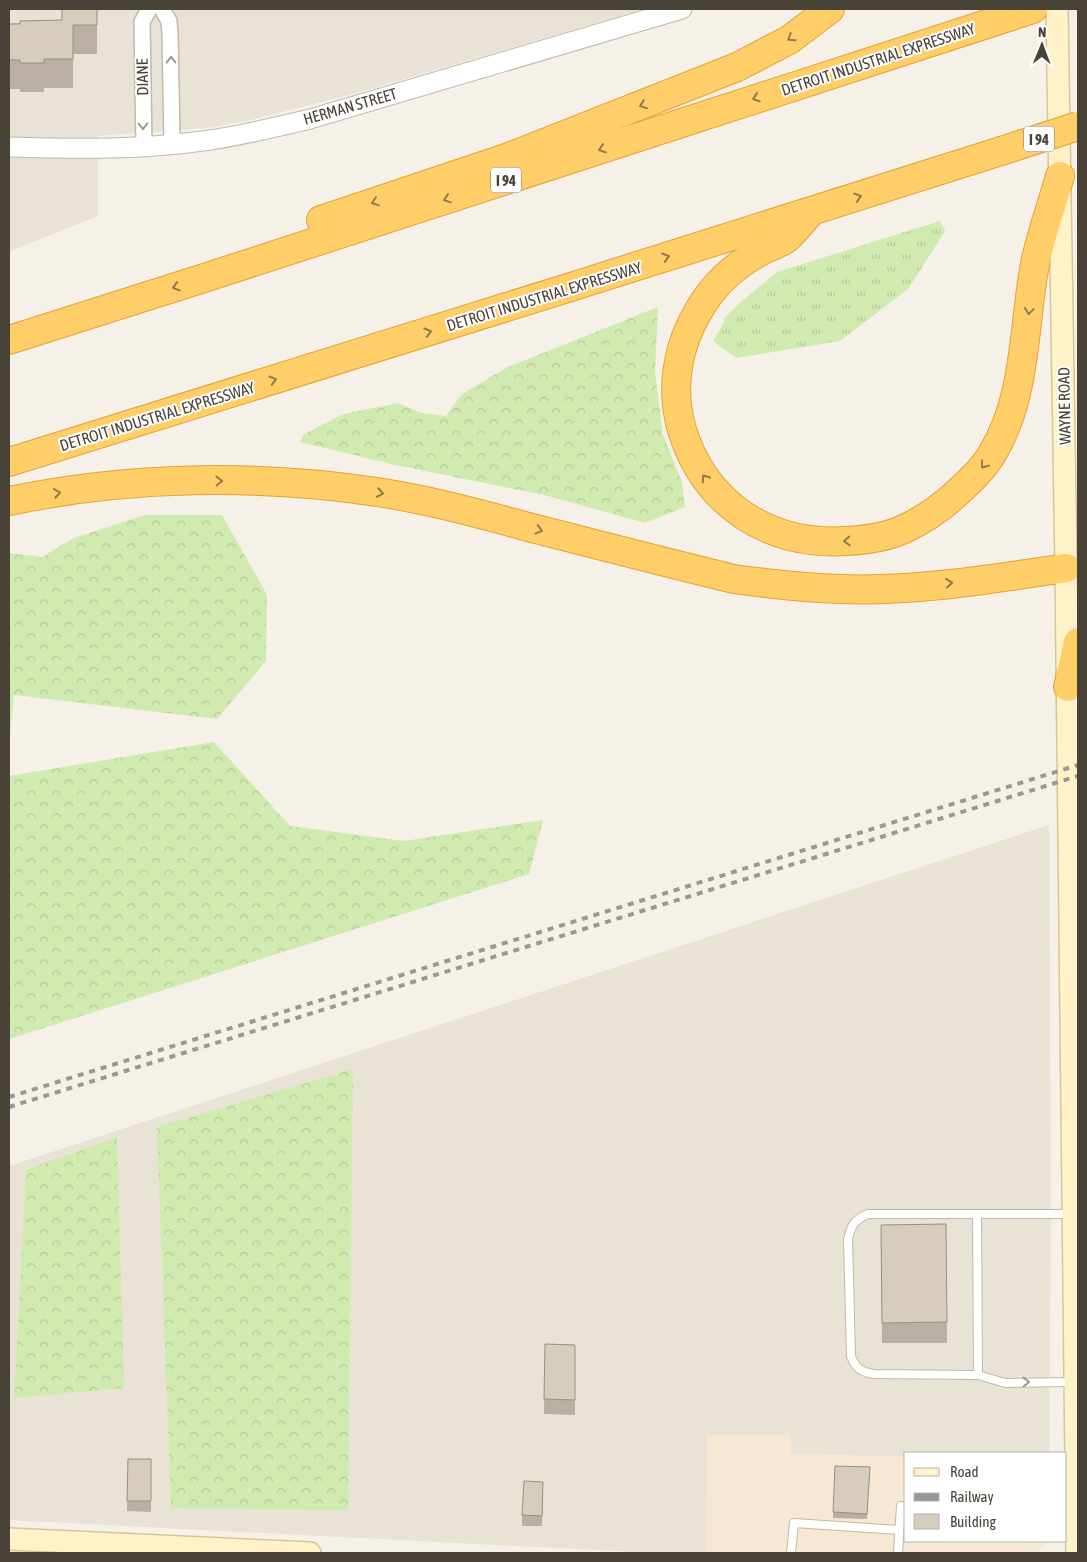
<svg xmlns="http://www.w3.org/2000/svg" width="1087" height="1562" font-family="'Asap Condensed',sans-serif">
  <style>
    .residential { fill: #e9e3d6 }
    .commercial { fill: #f7e8d3 }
    .grass { fill: url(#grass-tufts) }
    .forest { fill: url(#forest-crowns) }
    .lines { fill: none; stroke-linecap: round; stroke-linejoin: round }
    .service-casing { stroke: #c1b9aa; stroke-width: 10 }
    .minor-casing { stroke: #c1b9aa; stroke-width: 18 }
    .tertiary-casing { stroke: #c1b9aa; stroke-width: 21 }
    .secondary-casing { stroke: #d6c697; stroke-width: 24 }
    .motorway-casing { stroke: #e2a335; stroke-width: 30 }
    .service { stroke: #fff; stroke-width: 8 }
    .minor { stroke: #fff; stroke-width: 15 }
    .tertiary { stroke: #fff; stroke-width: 19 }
    .secondary { stroke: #fff2c8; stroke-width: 21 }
    .motorway { stroke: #ffce69; stroke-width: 28 }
    .rail { stroke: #989898; stroke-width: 4; stroke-dasharray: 6 6; stroke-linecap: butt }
    .motorway-bridge-casing { stroke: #e2a335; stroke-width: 30; stroke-linecap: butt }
    .motorway-bridge { stroke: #ffce69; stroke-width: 28 }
    .wall { fill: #b9b0a3 }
    .building { fill: #d7cdbd; stroke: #969084 }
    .oneway { stroke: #927a4b }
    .oneway2 { stroke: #9b9791 }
    .labels { text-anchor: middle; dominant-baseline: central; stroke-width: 4; stroke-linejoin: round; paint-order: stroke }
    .shield { fill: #fff; stroke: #807b73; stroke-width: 1 }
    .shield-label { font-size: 15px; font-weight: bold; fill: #494237 }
    .street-label { font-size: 16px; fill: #494237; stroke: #fff }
  </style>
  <defs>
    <pattern id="grass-tufts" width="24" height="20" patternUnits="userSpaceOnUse" patternTransform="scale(1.25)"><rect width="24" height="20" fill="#d0eab0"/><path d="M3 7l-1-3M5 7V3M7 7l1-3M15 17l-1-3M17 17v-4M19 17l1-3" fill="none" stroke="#b4ca98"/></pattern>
    <pattern id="forest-crowns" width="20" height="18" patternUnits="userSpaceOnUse" patternTransform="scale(1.25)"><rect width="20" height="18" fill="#d0eab0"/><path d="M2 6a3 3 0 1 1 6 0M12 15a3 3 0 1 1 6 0" fill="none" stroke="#b4ca98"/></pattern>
  </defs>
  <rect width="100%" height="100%" fill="#f5f1e8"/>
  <g class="residential">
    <path d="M 9,9 L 644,9 L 360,92 L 251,120 L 206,128 L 98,136 L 98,216 L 9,252 Z"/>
    <path d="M 1049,825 L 1051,1213 L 1049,1453 L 906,1453 L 906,1457 L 790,1454 L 790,1435 L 707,1435 L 706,1553 L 654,1553 L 9,1520 L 9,1166 Z"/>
  </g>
  <path class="commercial" d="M 707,1435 L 790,1435 L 791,1454 L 906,1457 L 906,1541 L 1046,1541 L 1037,1553 L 706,1553 Z"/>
  <path class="grass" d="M 940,221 L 945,231 L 909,288 L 840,341 L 736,358 L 713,341 L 723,324 L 725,317 L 742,301 L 777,272 Z"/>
  <g class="forest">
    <path d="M 658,307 L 655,373 L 663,435 L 682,482 L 685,507 L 645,523 L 548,496 L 391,464 L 300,442 L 304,434 L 343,414 L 398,403 L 421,413 L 446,416 L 462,394 L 508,367 Z"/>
    <path d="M 145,515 L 222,515 L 267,595 L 266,661 L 217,719 L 14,695 L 9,745 L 9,553 L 42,557 L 74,538 Z"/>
    <path d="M 214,742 L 290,826 L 404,841 L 543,820 L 529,874 L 9,1039 L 9,776 Z"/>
    <path d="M 353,1069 L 348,1510 L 171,1508 L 157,1127 Z"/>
    <path d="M 117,1137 L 124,1388 L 14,1398 L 26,1170 Z"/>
  </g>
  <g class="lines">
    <g class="service-casing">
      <g id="service">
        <path d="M 977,1214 L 868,1214 C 854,1220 851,1225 848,1240 L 851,1356 C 855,1368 861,1372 874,1374 L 978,1375 L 1005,1383 L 1073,1382"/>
        <path d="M 978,1375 L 977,1214 L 1072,1214"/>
        <path d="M 791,1553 L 794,1523 L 899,1530"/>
        <path d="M 898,1553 L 901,1506 L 906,1507"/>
      </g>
    </g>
    <g class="minor-casing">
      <g id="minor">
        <path d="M 162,9 L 169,21 L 170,34 L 172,144"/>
        <path d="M 144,147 L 142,22 L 149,9"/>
      </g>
    </g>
    <g class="tertiary-casing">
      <path id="tertiary" d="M 9,147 C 76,149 143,150 210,140 C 244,135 277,127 310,119 L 682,9"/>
    </g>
    <g class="secondary-casing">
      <g id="secondary">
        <path d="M 1057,9 L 1066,568 L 1077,1553"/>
        <path d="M 9,1539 L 310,1553"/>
      </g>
    </g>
    <g class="motorway-casing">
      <g id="motorway">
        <path d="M 809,214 C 802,222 794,232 786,239 C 777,245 765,248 756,254 C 733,267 712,287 699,310 C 677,346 670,389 682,430 C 705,504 768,546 846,541 C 866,540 888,537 906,528 C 925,519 942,507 957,493 C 970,481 983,469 992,454 C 1027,397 1023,327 1035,264 C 1041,234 1052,205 1060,176"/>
        <path d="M 321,220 L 509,157 L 737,67 L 789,40 L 830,9"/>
        <path d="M 9,340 L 201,279 L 1033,9"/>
        <path d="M 9,462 L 574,286 L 1001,151"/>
        <path d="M 9,501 C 129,476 256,474 377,492 C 431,500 484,515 536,529 C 602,546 668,563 734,579 C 769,584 804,588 840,589 C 914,592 992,579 1066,568"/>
        <path d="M 1068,687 L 1078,642"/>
      </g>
    </g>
    <use href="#service" class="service"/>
    <use href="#minor" class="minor"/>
    <use href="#tertiary" class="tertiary"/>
    <use href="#secondary" class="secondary"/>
    <use href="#motorway" class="motorway"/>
    <g class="rail">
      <path d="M 9,1097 L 1078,765"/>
      <path d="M 9,1107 L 1078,776"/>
    </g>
    <g class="motorway-bridge-casing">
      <path id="motorway-bridge" d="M 1001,151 L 1078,126"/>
    </g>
    <use href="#motorway-bridge" class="motorway-bridge"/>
  </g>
  <g class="wall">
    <path d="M 97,9 L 97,54 L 73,54 L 73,88 L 44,88 L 44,92 L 20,92 L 20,89 L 9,89 L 9,24 L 62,20 Z"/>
    <path d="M 946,1224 L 947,1343 L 882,1343 L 881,1225 Z"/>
    <path d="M 545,1344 L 575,1345 L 575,1415 L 544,1414 Z"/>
    <path d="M 128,1459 L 151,1459 L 151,1512 L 127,1511 Z"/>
    <path d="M 835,1466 L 870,1467 L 867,1519 L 833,1518 Z"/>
    <path d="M 543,1492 L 542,1526 L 522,1526 L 522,1515 Z"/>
  </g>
  <g class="building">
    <path d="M 62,9 L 97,9 L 97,25 L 73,25 L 73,59 L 44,59 L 44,63 L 20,63 L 20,60 L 9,60 L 9,24 L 20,24 L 20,21 L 62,20 Z"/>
    <path d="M 946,1224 L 947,1322 L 882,1323 L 881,1225 Z"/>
    <path d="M 545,1344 L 575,1345 L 575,1400 L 544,1399 Z"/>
    <path d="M 128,1459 L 151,1459 L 151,1501 L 127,1501 Z"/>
    <path d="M 835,1466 L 870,1467 L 867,1514 L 833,1512 Z"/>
    <path d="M 524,1481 L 543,1482 L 542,1516 L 522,1515 Z"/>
  </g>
  <defs><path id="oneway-chevron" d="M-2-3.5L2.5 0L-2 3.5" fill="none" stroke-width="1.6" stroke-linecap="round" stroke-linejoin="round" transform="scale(1.25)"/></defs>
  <g class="oneway">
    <use href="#oneway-chevron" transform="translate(791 38) rotate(146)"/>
    <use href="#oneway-chevron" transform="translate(756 98) rotate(162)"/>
    <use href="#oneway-chevron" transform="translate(643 105) rotate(159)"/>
    <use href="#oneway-chevron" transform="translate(602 149) rotate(162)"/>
    <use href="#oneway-chevron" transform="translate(858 197) rotate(-18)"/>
    <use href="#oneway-chevron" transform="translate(447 199) rotate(162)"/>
    <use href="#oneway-chevron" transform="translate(375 202) rotate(161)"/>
    <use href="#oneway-chevron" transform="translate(666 257) rotate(-17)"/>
    <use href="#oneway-chevron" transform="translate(176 287) rotate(163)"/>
    <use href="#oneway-chevron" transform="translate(1029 311) rotate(98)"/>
    <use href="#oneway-chevron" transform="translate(428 332) rotate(-17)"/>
    <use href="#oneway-chevron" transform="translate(273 380) rotate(-17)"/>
    <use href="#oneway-chevron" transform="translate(984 465) rotate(127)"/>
    <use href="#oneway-chevron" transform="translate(705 478) rotate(-125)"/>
    <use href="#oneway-chevron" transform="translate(219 481) rotate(-1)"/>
    <use href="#oneway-chevron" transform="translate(57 493) rotate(-9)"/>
    <use href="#oneway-chevron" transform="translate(380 493) rotate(10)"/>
    <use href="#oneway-chevron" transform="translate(539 530) rotate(15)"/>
    <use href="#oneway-chevron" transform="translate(847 541) rotate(177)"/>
    <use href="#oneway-chevron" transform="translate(949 583) rotate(-6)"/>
  </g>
  <g class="oneway2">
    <use href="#oneway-chevron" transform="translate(171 60) rotate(-91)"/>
    <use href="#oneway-chevron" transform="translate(143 126) rotate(89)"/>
    <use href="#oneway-chevron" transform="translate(1026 1382) rotate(-1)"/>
  </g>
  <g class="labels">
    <g class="shield">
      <rect x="1024" y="126.5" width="30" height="25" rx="4"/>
      <rect x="491" y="167.5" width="30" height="25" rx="4"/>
    </g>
    <g class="shield-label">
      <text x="1039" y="139">I 94</text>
      <text x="506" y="180">I 94</text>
    </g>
    <g class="street-label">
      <text transform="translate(878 59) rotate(-18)">DETROIT INDUSTRIAL EXPRESSWAY</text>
      <text transform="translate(142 77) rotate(-91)">DIANE</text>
      <text transform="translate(350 106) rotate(-16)">HERMAN STREET</text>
      <text transform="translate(544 296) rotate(-17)">DETROIT INDUSTRIAL EXPRESSWAY</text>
      <text transform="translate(1064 406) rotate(-91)">WAYNE ROAD</text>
      <text transform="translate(157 416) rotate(-17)">DETROIT INDUSTRIAL EXPRESSWAY</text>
    </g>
  </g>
  <rect width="1087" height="1562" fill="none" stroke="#494237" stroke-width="20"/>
  <rect x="904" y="1452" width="162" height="90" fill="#ffffff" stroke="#b6b3af"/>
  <rect x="914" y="1468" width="25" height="8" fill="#fff2c8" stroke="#b6b3af"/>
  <text x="950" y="1477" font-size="15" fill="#494237">Road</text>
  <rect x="914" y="1493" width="25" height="8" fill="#989898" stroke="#b6b3af"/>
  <text x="950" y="1502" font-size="15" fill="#494237">Railway</text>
  <rect x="914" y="1514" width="25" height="15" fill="#d7cdbd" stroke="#b6b3af"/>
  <text x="950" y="1527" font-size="15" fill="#494237">Building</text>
  <g transform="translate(1042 45) rotate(1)" stroke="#ffffff" stroke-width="4" paint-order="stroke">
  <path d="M0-4L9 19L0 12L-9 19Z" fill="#494237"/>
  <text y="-8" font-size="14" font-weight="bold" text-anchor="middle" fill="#494237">N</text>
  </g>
</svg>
